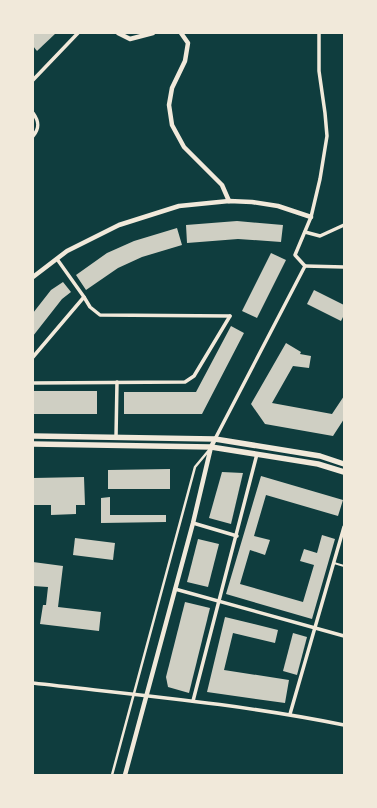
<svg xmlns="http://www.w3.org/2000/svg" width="377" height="808" font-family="'Fira Sans Condensed',sans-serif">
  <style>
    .building { fill: #cfcfc3 }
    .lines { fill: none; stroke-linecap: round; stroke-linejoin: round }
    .service { stroke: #f1e9da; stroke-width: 2 }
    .pedestrian { stroke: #f1e9da; stroke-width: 2.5 }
    .minor { stroke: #f1e9da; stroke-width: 3.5 }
    .tertiary { stroke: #f1e9da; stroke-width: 4.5 }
    .primary { stroke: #f1e9da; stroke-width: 5.5 }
  </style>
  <rect width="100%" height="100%" fill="#0f3d3e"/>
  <g class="building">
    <path d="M 33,33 L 56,33 L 37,51 L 33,46 Z"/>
    <path d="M 237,221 L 283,225 L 281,242 L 238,239 L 187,243 L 186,225 Z"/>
    <path d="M 177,228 L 182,245 L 142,257 L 118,268 L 86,290 L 76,275 L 107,253 L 134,241 Z"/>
    <path d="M 271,253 L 286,260 L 257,318 L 242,311 Z"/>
    <path d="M 63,282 L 71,292 L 62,299 L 33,336 L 33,313 L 51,290 Z"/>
    <path d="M 314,290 L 344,305 L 344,315 L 341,321 L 307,304 Z"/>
    <path d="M 231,326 L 244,333 L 202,414 L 124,414 L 124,392 L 196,392 Z"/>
    <path d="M 286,343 L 301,352 L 300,354 L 311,356 L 309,368 L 293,366 L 272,403 L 332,414 L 344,396 L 344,419 L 333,436 L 265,424 L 251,404 Z"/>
    <rect x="33" y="391" width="64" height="23"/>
    <path d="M 170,469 L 170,489 L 108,489 L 108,470 Z"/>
    <path d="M 222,472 L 243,473 L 231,524 L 209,518 Z"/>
    <path d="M 261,476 L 343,500 L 338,516 L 266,495 L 254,536 L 270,540 L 265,555 L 250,550 L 240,584 L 303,602 L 314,565 L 300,561 L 304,549 L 317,553 L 322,535 L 335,539 L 312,619 L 226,594 Z"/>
    <path d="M 84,477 L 85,505 L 76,505 L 76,514 L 51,515 L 51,505 L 33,505 L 33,478 Z"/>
    <path d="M 110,497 L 110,515 L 166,515 L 166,522 L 101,523 L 101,498 Z"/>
    <path d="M 75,538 L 115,543 L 113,560 L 73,555 Z"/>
    <path d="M 198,539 L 219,544 L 208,587 L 187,582 Z"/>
    <path d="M 33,562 L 63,566 L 58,607 L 101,612 L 99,631 L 40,624 L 43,605 L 46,605 L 48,587 L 33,586 Z"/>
    <path d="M 185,602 L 210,608 L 189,693 L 168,687 L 166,677 Z"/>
    <path d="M 225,617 L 278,630 L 275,643 L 233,633 L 224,670 L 289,680 L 285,703 L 207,692 Z"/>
    <path d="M 293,633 L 307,637 L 297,675 L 283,671 Z"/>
  </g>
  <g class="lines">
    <path class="service" d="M 334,563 L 344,566"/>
    <path class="pedestrian" d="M 112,775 L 195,467 L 210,449"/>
    <g class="minor">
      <path d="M 33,80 L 78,33"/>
      <path d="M 33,113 C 39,121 40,128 33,136"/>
      <path d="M 305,232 L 320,236 L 344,225"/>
      <path d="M 57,259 L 84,297 L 90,307 L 100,315 L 230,316"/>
      <path d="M 305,266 L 344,267"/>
      <path d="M 33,357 L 84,297"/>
      <path d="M 33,383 L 185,382 L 194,376 L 230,316"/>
      <path d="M 116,437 L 117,382"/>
      <path d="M 215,439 L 305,266 L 295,255 L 311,217 L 320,179 L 327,136 L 325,113 L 319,71 L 319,33"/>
      <path d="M 193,523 L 237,536"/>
      <path d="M 175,589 L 344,636"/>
      <path d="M 33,683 C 137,695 241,704 344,725"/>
      <path d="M 193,701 L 257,454"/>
      <path d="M 290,714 L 344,527"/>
    </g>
    <g class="tertiary">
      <path d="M 118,33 L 130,39 L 153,33"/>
      <path d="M 181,33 L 188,43 L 185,61 L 172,88 L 169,105 L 172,125 L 184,147 L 222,185 L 229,201"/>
      <path d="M 33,277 L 67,251 L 119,225 L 179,206 L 229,201 L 252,202 L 278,206 L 311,217"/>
      <path d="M 125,775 L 193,523 L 211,447 L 215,439"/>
    </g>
    <g class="primary">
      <path d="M 33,436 L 215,439 L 320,456 L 344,464"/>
      <path d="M 33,444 L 211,447 L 318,464 L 344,472"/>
    </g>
  </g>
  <rect width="377" height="808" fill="none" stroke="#f1e9da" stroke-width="68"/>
</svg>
